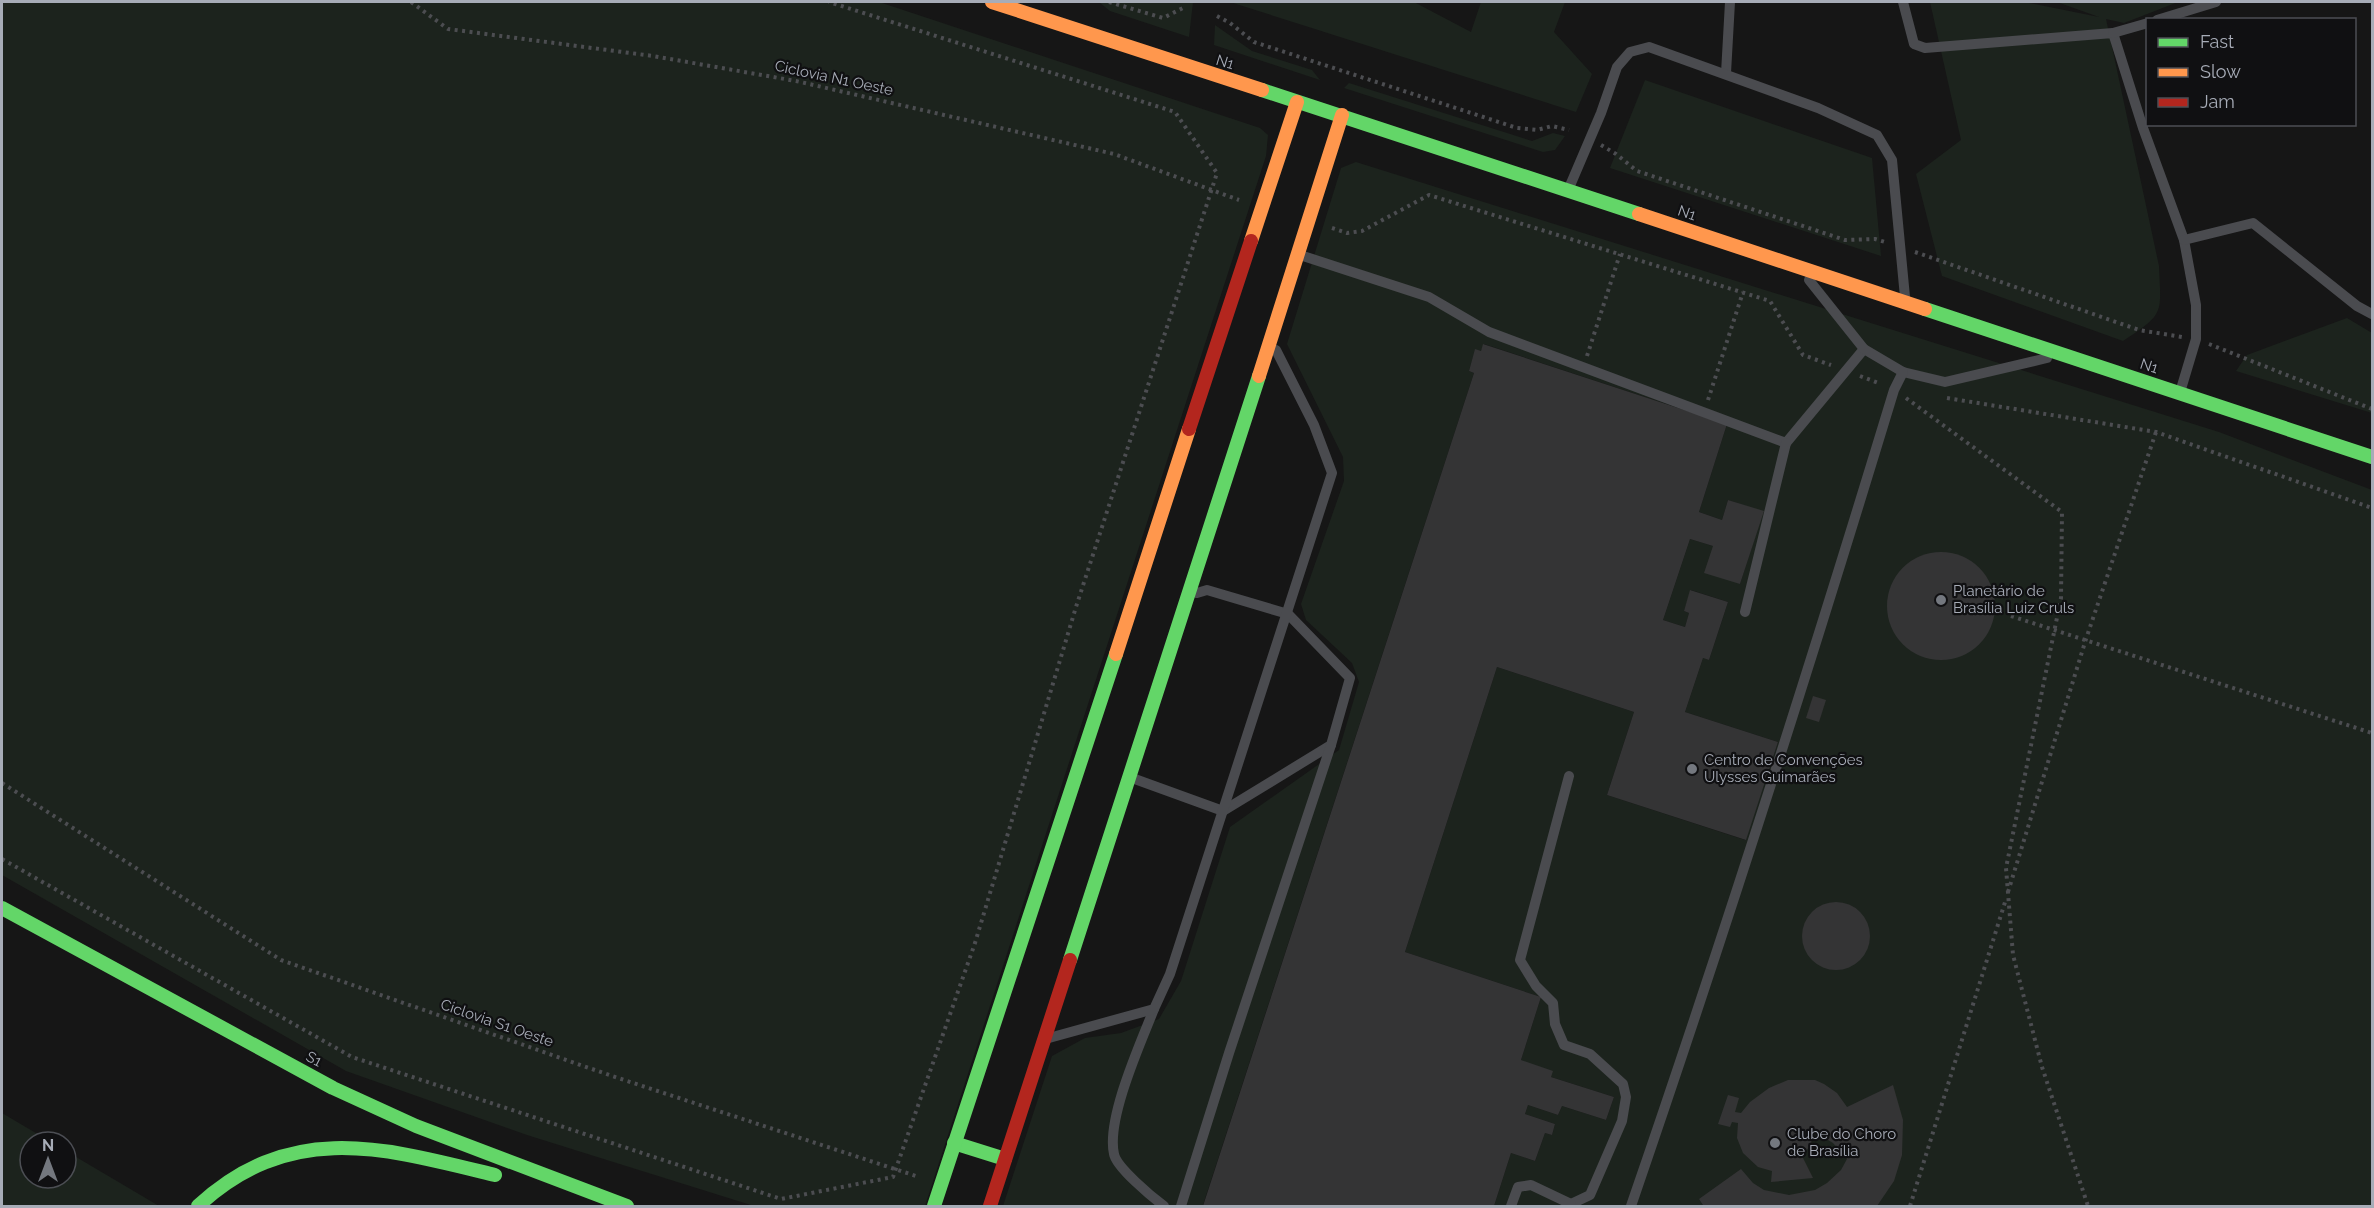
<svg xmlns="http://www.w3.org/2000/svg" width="2374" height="1208" font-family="Raleway,sans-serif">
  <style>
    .green { fill: #1c231d }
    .building { fill: #343435 }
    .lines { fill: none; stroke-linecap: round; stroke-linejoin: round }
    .path { stroke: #4c4d51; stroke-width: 4; stroke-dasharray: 3 4.5; stroke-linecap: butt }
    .lane { stroke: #4a4b4f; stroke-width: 10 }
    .fast { stroke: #63d668; stroke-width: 14 }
    .slow { stroke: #ff974d; stroke-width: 14 }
    .jam { stroke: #b3261e; stroke-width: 14 }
    .poi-dot { fill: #74787f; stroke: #101012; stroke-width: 2 }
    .labels { text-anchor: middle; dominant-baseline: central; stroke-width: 4.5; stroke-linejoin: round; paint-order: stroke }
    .street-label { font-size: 15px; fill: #a7acb7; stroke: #101012 }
    .poi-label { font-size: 15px; fill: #a7acb7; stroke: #101012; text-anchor: start }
  </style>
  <rect width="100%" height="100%" fill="#161616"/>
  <g class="green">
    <path d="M 2,2 L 879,2 L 1260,128 L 1268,135 L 1266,156 L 925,1206 L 754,1206 L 527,1135 L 346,1071 L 2,875 Z"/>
    <path d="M 1099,2 L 1193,2 L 1189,37 L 1110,11 Z"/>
    <path d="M 1230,2 L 1414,2 L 1471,32 L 1481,2 L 1565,2 L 1554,32 L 1592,74 L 1576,112 Z"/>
    <path d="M 1930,2 L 2024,2 L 2099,17 L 2057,2 L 2178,2 L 2124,23 L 2106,19 L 2159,266 C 2161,315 2165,313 2123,341 L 1942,276 L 1916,174 L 1961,140 Z"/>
    <path d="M 1215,25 L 1252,51 L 1312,70 L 1320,80 L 1214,45 Z"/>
    <path d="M 1645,80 L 1872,158 L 1881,256 L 1610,168 Z"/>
    <path d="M 1349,83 L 1532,141 L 1553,133 L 1565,136 L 1555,150 L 1543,152 L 1344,88 Z"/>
    <path d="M 1356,162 L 2219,432 L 2372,490 L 2372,1206 L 1494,1206 L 1511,1153 L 1535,1161 L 1545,1133 L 1552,1135 L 1555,1124 L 1525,1114 L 1528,1105 L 1558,1115 L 1562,1106 L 1606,1120 L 1614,1097 L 1551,1077 L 1521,1060 L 1541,997 L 1405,952 L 1497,667 L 1634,712 L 1607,795 L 1745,840 L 1778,742 L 1685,712 L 1703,658 L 1709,660 L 1728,602 L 1691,590 L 1684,611 L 1689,613 L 1685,627 L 1663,620 L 1690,539 L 1713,546 L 1740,584 L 1763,512 L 1728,500 L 1722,520 L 1699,512 L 1727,424 L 1484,344 L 1481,351 L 1475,350 L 1469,371 L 1474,373 L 1203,1205 L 1205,1206 L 1003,1206 L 1052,1056 L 1085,1038 L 1121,1033 L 1159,1019 L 1181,981 L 1230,827 L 1339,750 L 1359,682 L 1352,663 L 1306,620 L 1301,604 L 1344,481 L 1343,457 L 1287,344 L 1341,168 Z"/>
    <path d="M 2347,318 L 2372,333 L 2372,413 L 2236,371 L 2247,355 Z"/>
    <path d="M 2,1113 L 51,1142 L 30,1142 L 30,1178 L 66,1178 L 66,1151 L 159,1206 L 2,1206 Z"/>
  </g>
  <g class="building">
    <path d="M 1483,344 L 1727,424 L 1699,512 L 1722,520 L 1728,500 L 1764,511 L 1740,584 L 1704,573 L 1713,546 L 1690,539 L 1663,620 L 1685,627 L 1689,613 L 1684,611 L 1690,590 L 1728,602 L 1709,660 L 1703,658 L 1685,712 L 1778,742 L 1746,840 L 1607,795 L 1634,712 L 1497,667 L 1405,952 L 1541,997 L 1521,1060 L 1553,1071 L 1551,1077 L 1614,1097 L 1606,1120 L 1562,1106 L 1558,1115 L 1528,1105 L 1525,1114 L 1555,1124 L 1552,1135 L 1545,1133 L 1535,1161 L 1511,1153 L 1494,1206 L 1203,1206 L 1474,373 L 1469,371 L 1475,349 L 1481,351 Z"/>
    <circle cx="1941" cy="606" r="54"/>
    <path d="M 1813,696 L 1826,700 L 1819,722 L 1806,718 Z"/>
    <circle cx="1836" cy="936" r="34"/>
    <path d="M 1788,1080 L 1815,1080 L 1824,1084 L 1837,1093 L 1847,1107 L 1893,1085 L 1903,1120 L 1902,1155 L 1894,1181 L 1877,1206 L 1703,1205 L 1699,1199 L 1741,1169 L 1753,1183 L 1764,1190 L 1789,1195 L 1815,1190 L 1827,1183 L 1841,1170 L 1847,1159 L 1833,1143 L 1815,1132 L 1810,1146 L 1802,1156 L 1813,1178 L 1771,1182 L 1772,1171 L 1758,1167 L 1743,1153 L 1737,1138 L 1738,1123 L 1732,1122 L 1730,1127 L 1718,1124 L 1728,1095 L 1739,1098 L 1735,1112 L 1741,1113 L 1750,1102 L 1769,1088 Z"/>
  </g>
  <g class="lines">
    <g class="path">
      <path d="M 411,2 L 448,29 L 653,56 L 796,81 L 1114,154 L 1239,200"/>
      <path d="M 1109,2 L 1163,18 L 1183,8"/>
      <path d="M 1217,16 L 1230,23 L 1254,42 L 1517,128 L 1537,130 L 1552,126 L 1569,130"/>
      <path d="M 1601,145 L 1616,154 L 1637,171 L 1845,240 L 1875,239 L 1885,242"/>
      <path d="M 1332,228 L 1347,233 L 1362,231 L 1429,195 L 1770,301 L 1803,355 L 1831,365"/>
      <path d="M 1915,252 L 2139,330 L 2182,337"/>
      <path d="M 2209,344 L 2372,409"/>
      <path d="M 1587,356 L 1620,254"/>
      <path d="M 1860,376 L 1881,384"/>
      <path d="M 1906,398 L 2062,512 L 2061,598 L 2006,868 L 2013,955 L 2042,1067 L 2088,1206"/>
      <path d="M 1947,398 L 2156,432 L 2372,508"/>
      <path d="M 1708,400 L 1743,292"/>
      <path d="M 2011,616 L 2372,733"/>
      <path d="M 2,783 L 281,960 L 612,1076 L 919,1177"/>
      <path d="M 2,859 L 352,1057 L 781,1199 L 893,1177 L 975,943 L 1076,607 L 1217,173 L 1175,112 L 829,2"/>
      <path d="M 2008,892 L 2086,639 L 2156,432"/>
      <path d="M 1910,1206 L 2006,899"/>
    </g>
    <g class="lane">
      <path d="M 1903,2 L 1914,44 L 1925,48 L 2113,33 L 2143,128 L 2184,240 L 2196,305 L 2196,339 L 2181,389"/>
      <path d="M 2157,20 L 2216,2"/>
      <path d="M 2113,33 L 2148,23"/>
      <path d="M 1726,73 L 1730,2"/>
      <path d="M 1569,188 L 1601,113 L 1617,67 L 1630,52 L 1649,47 L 1818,108 L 1877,135 L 1892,160 L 1905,297"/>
      <path d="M 2184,240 L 2253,223 L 2357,306 L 2372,314"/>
      <path d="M 1300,255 L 1429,297 L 1489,332 L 1786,443 L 1864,349"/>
      <path d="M 1809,280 L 1864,349 L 1903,372 L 1945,382 L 2047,358"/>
      <path d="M 1745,612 L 1786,443"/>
      <path d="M 1569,776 L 1520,960 L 1536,986 L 1553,1003 L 1555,1024 L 1564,1045 L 1590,1054 L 1623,1084 L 1626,1097 L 1622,1121 L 1590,1195 L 1571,1204"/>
      <path d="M 1132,778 L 1223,811 L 1331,745 L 1350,678 L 1288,614 L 1207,590 L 1197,593"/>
      <path d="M 1154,1009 C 1141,1042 1106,1119 1114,1154 C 1116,1167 1152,1197 1164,1206"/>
      <path d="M 1049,1038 L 1154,1009 L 1170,974 L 1332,473 L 1314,425 L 1276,350"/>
      <path d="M 1181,1206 L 1229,1053 L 1331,745"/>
      <path d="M 1511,1206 L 1518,1187 L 1531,1185 L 1571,1204 L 1570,1206"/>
      <path d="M 1631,1206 C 1724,936 1811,663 1894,390 L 1903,372"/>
    </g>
    <g class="fast">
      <path d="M 1262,90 L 1639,214"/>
      <path d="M 1925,309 L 2372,457"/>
      <path d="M 2,908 L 333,1088 L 416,1126 L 627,1206"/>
      <path d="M 1070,960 L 1259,376"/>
      <path d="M 954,1143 L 1005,1159"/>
      <path d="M 198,1206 C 291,1120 385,1148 495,1175"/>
      <path d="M 934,1206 L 1116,654"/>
    </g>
    <g class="slow">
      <path d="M 992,2 L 1262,90"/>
      <path d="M 1639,214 L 1925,309"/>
      <path d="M 1251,241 L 1297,102"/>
      <path d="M 1259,376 L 1342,115"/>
      <path d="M 1116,654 L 1189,429"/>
    </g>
    <g class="jam">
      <path d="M 1189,429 L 1251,241"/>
      <path d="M 990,1206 L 1070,960"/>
    </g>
  </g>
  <g class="poi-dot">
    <circle cx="1941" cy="600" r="6"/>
    <circle cx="1692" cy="769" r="6"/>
    <circle cx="1775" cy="1143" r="6"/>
  </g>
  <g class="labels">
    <g class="street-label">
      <text transform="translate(1225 62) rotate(17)">N1</text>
      <text transform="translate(834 78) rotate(12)">Ciclovia N1 Oeste</text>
      <text transform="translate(1687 213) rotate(19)">N1</text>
      <text transform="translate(2149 366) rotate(18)">N1</text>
      <text transform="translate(497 1023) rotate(19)">Ciclovia S1 Oeste</text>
      <text transform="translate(314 1059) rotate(28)">S1</text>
    </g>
    <g class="poi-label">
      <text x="1953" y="591">Planetário de<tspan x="1953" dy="17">Brasília Luiz Cruls</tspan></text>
      <text x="1704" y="760">Centro de Convenções<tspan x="1704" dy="17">Ulysses Guimarães</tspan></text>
      <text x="1787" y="1134">Clube do Choro<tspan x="1787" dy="17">de Brasília</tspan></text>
    </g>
  </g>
  <rect width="2374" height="1208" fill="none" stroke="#a7acb7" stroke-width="6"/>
  <rect x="2146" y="18" width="210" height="108" fill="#101012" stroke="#4c4e54" stroke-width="1.5"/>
  <rect x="2158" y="38" width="30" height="9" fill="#63d668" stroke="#4c4e54" stroke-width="1.5"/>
  <text x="2200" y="48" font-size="18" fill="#a7acb7">Fast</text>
  <rect x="2158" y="68" width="30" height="9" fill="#ff974d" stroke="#4c4e54" stroke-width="1.5"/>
  <text x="2200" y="78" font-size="18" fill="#a7acb7">Slow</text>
  <rect x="2158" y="98" width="30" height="9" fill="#b3261e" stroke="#4c4e54" stroke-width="1.5"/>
  <text x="2200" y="108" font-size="18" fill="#a7acb7">Jam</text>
  <g transform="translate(48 1160)"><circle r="28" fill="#101012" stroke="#4c4e54" stroke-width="1.5"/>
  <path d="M0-4.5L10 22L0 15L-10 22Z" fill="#74787f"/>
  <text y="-9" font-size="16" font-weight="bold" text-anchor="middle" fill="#a7acb7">N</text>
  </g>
</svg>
